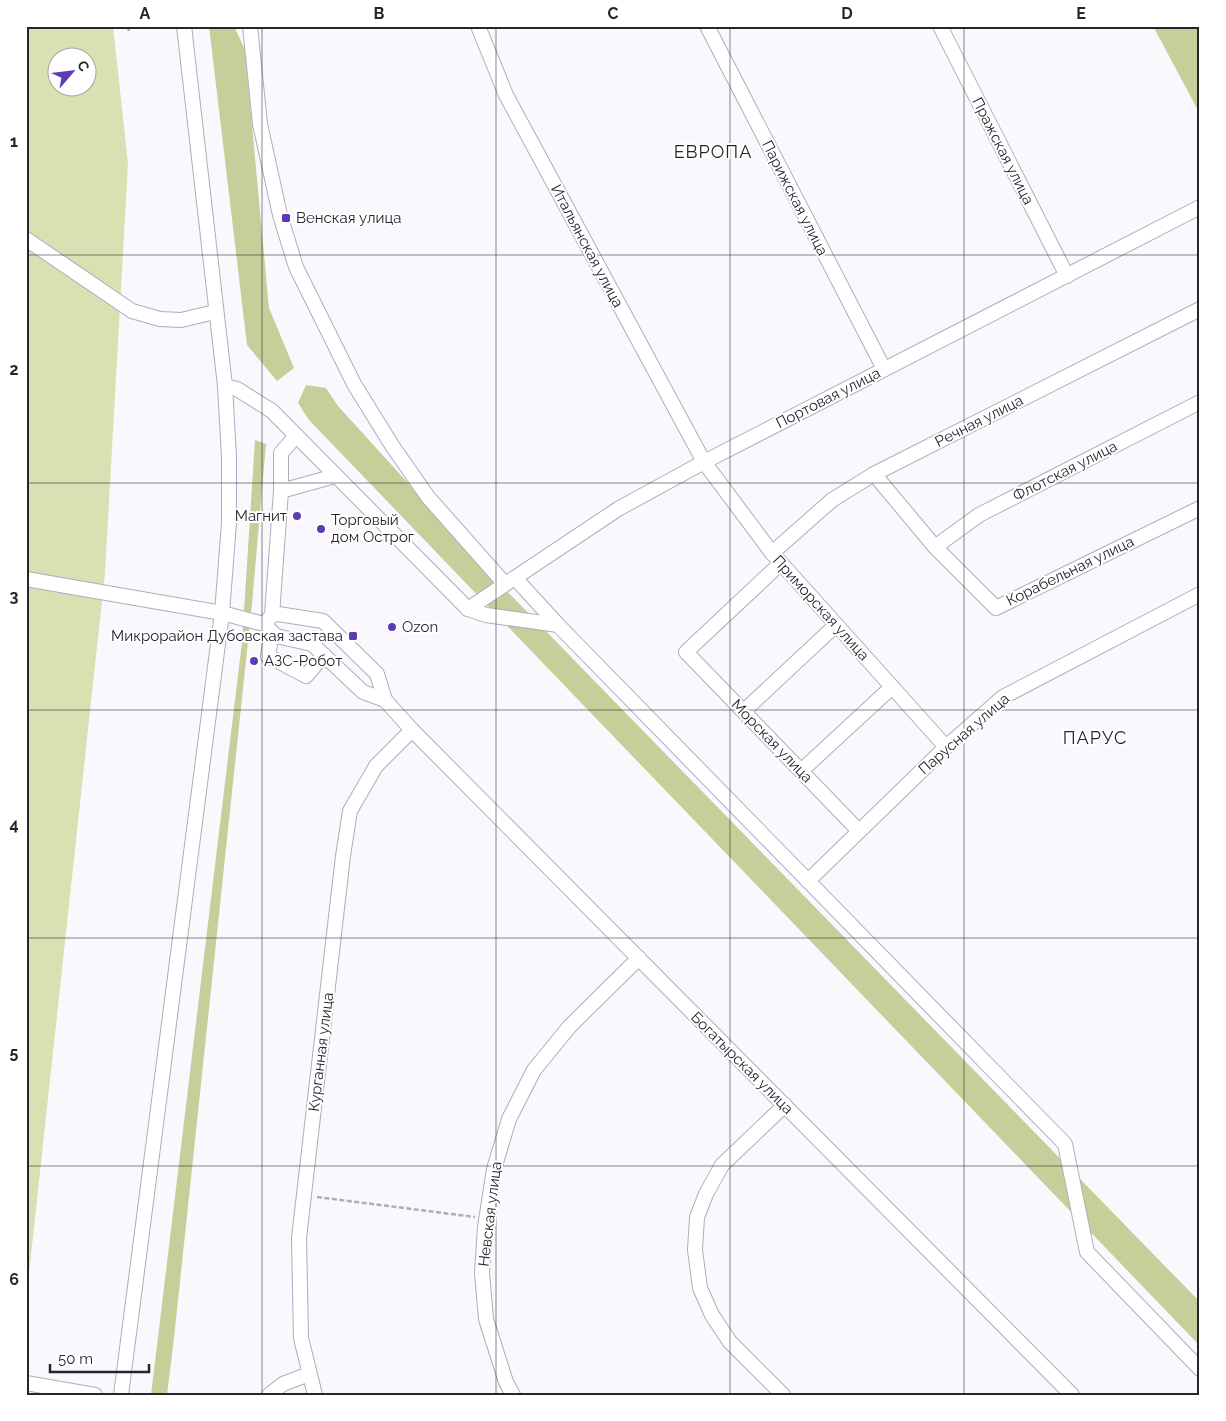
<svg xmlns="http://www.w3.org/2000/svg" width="1226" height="1421" font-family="Raleway,sans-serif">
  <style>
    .green { fill: #d9e0b2; fill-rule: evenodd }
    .forest { fill: #c7ce99 }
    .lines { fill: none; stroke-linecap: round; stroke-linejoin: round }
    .minor-casing { stroke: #b2aac0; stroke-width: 16 }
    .path { stroke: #afadb3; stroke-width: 2.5; stroke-dasharray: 5 2.5; stroke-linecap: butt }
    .minor { stroke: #fff; stroke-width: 14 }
    .grid { fill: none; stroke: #27242c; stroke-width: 1; stroke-opacity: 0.55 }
    .poi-dot { fill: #5f3bb3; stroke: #fff; stroke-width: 2 }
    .labels { text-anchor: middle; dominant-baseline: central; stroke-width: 4; stroke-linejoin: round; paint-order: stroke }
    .street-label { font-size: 15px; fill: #27242c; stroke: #fff }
    .poi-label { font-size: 15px; fill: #27242c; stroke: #fff; text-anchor: start }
    .quarter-label { font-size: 18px; letter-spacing: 1px; fill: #27242c; stroke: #fff }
    .neatline { fill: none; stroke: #27242c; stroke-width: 2 }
    .grid-label { font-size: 16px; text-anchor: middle; font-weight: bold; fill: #27242c }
  </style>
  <rect width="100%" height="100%" fill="#faf8fd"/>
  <path class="green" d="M 26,26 L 113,26 L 128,164 L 105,573 L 26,1301 ZM 58,58 L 88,58 L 88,88 L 58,88 Z"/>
  <g class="forest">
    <path d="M 209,26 L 234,26 L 245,50 L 269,308 L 294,368 L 277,381 L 247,345 Z"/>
    <path d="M 1153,26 L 1195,26 L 1200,36 L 1200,114 Z"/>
    <path d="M 306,385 L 326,388 L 338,406 L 496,580 L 1200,1302 L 1200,1346 L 309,420 L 298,403 Z"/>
    <path d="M 255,440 L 266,444 L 252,604 L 174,1338 L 167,1395 L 151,1395 L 242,642 Z"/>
  </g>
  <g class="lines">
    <g class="minor-casing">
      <g id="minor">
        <path d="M 250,26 L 260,124 L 280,215 L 296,267 L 354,384 L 393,447 L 428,497 L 505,584"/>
        <path d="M 478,26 L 506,95 L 704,462 L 772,553 L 946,747"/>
        <path d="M 707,26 L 884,369"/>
        <path d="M 940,26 L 1067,276"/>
        <path d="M 26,239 L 132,311 L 160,319 L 181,320 L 215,312"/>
        <path d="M 225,386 L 237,389 L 272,411 L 468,609 L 486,615 L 558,625 L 1065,1144 L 1087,1252 L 1200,1369"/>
        <path d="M 874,474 L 935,547 L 996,608 L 1200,508"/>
        <path d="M 281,491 L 335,476"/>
        <path d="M 935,547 L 979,515 L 1200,402"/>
        <path d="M 772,553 L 832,500 L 874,474 L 1200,309"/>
        <path d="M 781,563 L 686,652 L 859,831"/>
        <path d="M 515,578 L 558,625"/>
        <path d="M 26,579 L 222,613 L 264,624 L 276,636 L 312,644 L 363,692 L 385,700 L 412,730 L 1072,1395"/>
        <path d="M 468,609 L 618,509 L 704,462 L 1200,207"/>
        <path d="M 272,615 L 281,491 L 281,453 L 296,436"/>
        <path d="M 267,621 L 272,615 L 278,614 L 323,621 L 377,674 L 385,700"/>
        <path d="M 272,632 L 268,656 L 306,676 L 324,655"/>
        <path d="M 744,711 L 836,625"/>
        <path d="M 801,771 L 892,687"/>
        <path d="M 808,881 L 946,747 L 1003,697 L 1200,594"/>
        <path d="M 26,1383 L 95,1395"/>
        <path d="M 121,1395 L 222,613 L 229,523 L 229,457 L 225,386 L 184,26"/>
        <path d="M 269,1395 L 283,1384 L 309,1374"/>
        <path d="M 315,1395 L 301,1338 L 299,1238 L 343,856 L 350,811 L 376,766 L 412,730"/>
        <path d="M 513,1395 L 506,1382 L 486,1319 L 482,1273 L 485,1227 L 494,1169 L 509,1119 L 534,1070 L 570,1026 L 639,958"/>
        <path d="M 783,1395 L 730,1342 L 712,1315 L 700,1288 L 695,1250 L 697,1217 L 706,1194 L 722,1165 L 785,1105"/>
      </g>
    </g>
    <g class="path">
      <path d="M 128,26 L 129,32"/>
      <path d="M 317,1197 L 475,1217"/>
    </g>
    <use href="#minor" class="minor"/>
  </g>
  <path class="grid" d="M 262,26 L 262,1395M 496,26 L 496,1395M 730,26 L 730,1395M 964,26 L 964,1395M 26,255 L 1200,255M 26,483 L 1200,483M 26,710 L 1200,710M 26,938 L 1200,938M 26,1166 L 1200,1166"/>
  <g class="poi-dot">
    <rect x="281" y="213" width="10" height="10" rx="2.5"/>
    <circle cx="297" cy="516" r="5"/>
    <circle cx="321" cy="529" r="5"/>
    <circle cx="392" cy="627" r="5"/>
    <rect x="348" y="631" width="10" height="10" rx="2.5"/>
    <circle cx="254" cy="661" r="5"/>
  </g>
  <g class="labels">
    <g class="street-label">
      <text transform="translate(1003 151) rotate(63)">Пражская улица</text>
      <text transform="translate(795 198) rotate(63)">Парижская улица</text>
      <text transform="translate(587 246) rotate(62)">Итальянская улица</text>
      <text transform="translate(828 398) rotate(-27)">Портовая улица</text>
      <text transform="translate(979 421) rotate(-27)">Речная улица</text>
      <text transform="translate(1065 471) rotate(-27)">Флотская улица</text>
      <text transform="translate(1070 571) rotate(-26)">Корабельная улица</text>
      <text transform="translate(821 608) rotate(48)">Приморская улица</text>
      <text transform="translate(964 734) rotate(-41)">Парусная улица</text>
      <text transform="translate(772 741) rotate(46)">Морская улица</text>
      <text transform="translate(321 1052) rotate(-83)">Курганная улица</text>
      <text transform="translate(742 1063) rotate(45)">Богатырская улица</text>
      <text transform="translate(490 1214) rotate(-83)">Невская улица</text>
    </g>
    <g class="poi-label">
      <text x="296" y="218">Венская улица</text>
      <text x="287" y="516" text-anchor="end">Магнит</text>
      <text x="331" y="520">Торговый<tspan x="331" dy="17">дом Острог</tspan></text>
      <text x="402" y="627">Ozon</text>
      <text x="343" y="636" text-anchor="end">Микрорайон Дубовская застава</text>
      <text x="264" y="661">АЗС-Робот</text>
    </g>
    <g class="quarter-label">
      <text x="713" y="151">ЕВРОПА</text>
      <text x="1095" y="737">ПАРУС</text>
    </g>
  </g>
  <rect width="1226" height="1421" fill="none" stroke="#ffffff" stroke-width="55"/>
  <g transform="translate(72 72) rotate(62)"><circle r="24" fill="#ffffff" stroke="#a9a7ab"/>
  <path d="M0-4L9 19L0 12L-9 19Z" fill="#5f3bb3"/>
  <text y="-8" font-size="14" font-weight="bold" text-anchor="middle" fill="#27242c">С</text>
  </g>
  <path d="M50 1364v8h99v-8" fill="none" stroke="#27242c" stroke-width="2.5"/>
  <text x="58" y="1364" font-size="15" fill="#27242c" stroke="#ffffff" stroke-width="4" paint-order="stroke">50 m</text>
  <rect x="28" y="28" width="1170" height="1366" class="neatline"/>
  <g class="grid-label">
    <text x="145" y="19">A</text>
    <text x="379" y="19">B</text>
    <text x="613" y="19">C</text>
    <text x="847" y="19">D</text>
    <text x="1081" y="19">E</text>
    <text x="14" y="147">1</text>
    <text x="14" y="375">2</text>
    <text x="14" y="602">3</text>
    <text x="14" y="830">4</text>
    <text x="14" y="1058">5</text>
    <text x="14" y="1285">6</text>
  </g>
</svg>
